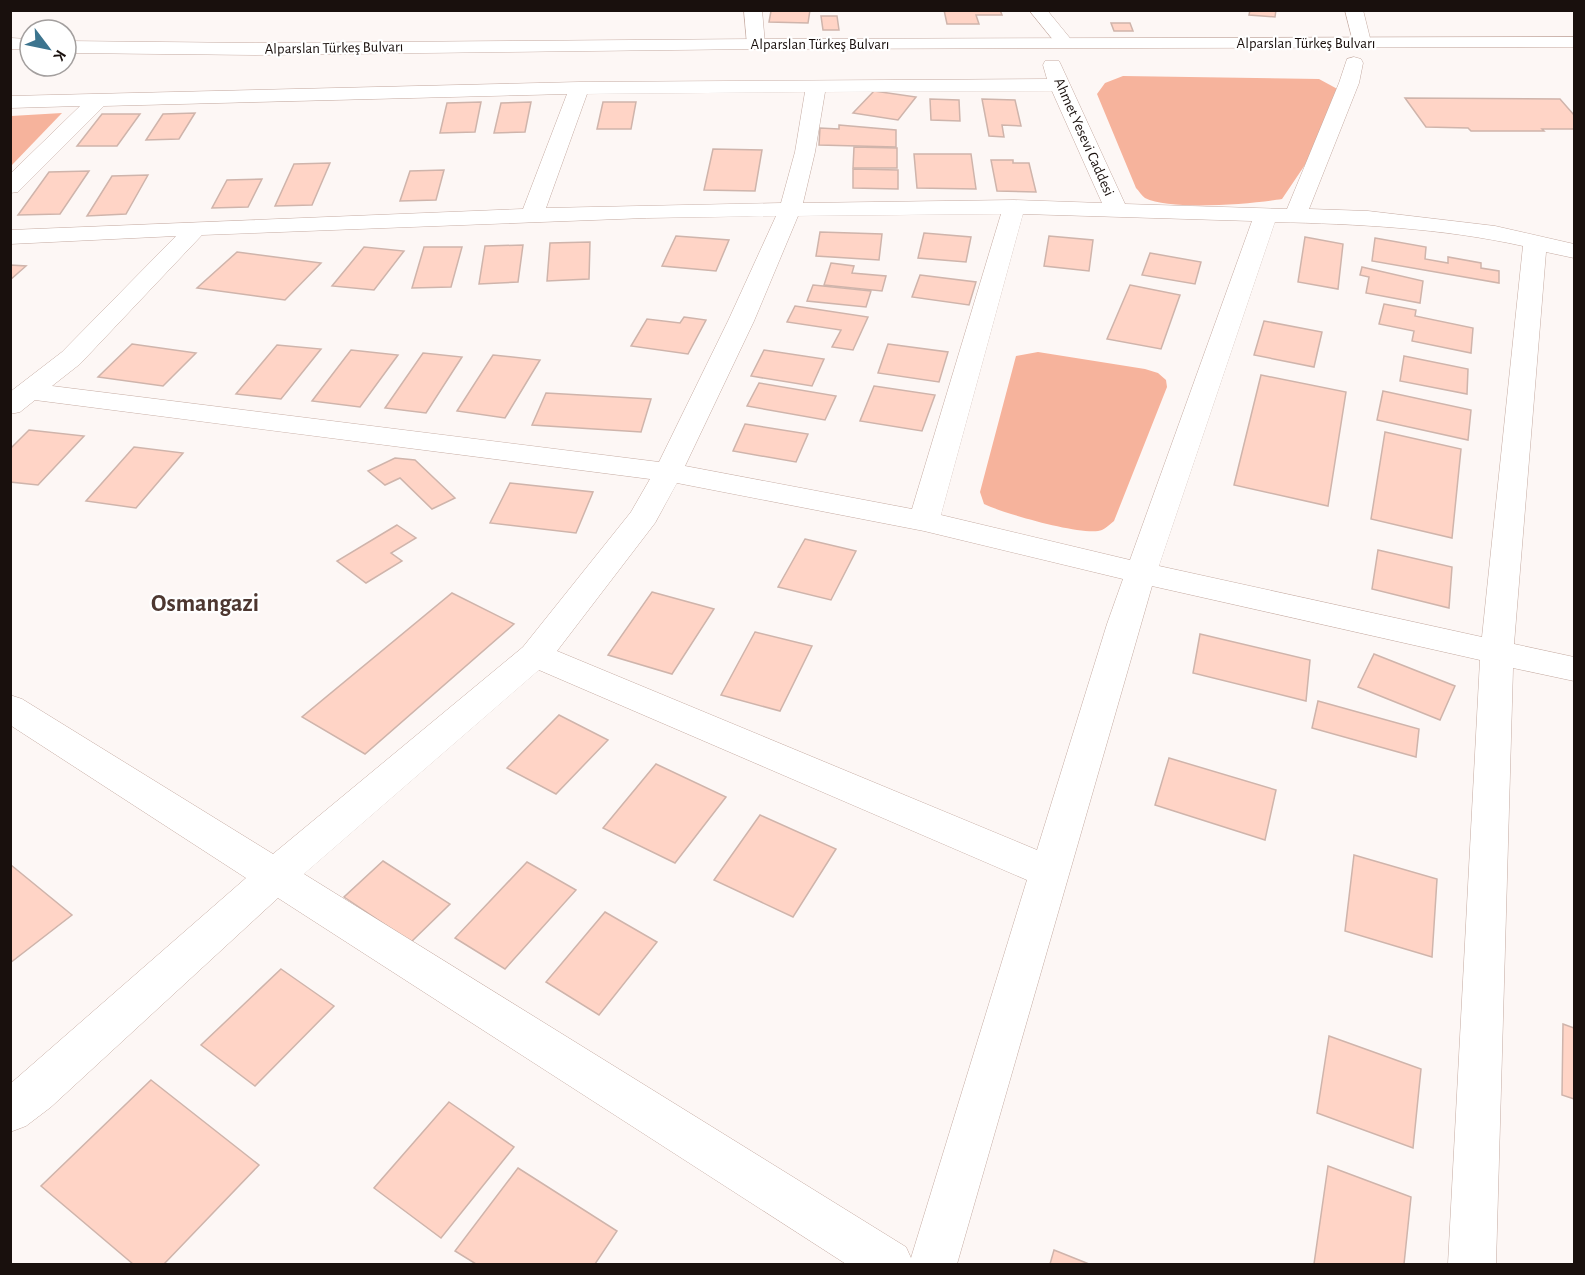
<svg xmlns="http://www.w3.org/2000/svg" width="1585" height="1275" font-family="'Alegreya Sans',sans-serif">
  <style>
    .green { fill: #f6b39c }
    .building { fill: #ffd4c6; stroke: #cfb4ab; stroke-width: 1.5 }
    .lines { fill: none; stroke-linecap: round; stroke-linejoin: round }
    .minor-casing { stroke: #c5aba2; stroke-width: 1 }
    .major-casing { stroke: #c5aba2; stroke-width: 1 }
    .minor { fill: #fff; fill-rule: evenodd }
    .major { fill: #fff; fill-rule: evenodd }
    .labels { text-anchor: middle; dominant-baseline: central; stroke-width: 4.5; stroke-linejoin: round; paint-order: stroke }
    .far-street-label { font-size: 15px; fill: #19100d; stroke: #fff }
    .district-label { font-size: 24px; font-weight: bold; fill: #4d3730; stroke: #fff }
  </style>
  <rect width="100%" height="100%" fill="#fdf7f5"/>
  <g class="green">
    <path d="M 1123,76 L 1319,79 L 1343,92 L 1346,104 L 1282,199 C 1252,204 1171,211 1145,198 C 1142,196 1139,191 1136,188 L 1097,94 L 1105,83 Z"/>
    <path d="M 62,113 L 11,166 L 11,116 Z"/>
    <path d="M 1038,352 L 1145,369 L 1158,373 L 1166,380 L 1167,387 L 1114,521 C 1110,524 1106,528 1102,530 C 1085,537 1002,513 984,504 L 980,492 L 1016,356 Z"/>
  </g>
  <g class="building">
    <path d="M 793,10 L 810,10 L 808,23 L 769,22 L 771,11 Z"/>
    <path d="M 944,10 L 1000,10 L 1002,15 L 976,15 L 979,24 L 947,24 Z"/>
    <path d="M 1250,10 L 1276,10 L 1275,17 L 1249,15 Z"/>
    <path d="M 821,16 L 837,16 L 839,30 L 823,30 Z"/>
    <path d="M 1111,23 L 1130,23 L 1133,31 L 1114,31 Z"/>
    <path d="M 874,91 L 916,97 L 898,120 L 853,113 Z"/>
    <path d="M 1405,98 L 1560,99 L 1574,115 L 1574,129 L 1542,129 L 1544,131 L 1471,131 L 1468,128 L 1426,127 Z"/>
    <path d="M 930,99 L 959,100 L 960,121 L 931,120 Z"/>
    <path d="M 982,99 L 1015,100 L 1021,126 L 1002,125 L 1004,137 L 989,136 Z"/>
    <path d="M 481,102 L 475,132 L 440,133 L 447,103 Z"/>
    <path d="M 531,102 L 525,132 L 494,133 L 501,103 Z"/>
    <path d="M 603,102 L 636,102 L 631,129 L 597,129 Z"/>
    <path d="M 195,113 L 179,139 L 146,140 L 163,114 Z"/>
    <path d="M 102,114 L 140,114 L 117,146 L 77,146 Z"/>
    <path d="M 839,125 L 896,130 L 896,147 L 819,145 L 820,128 L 839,129 Z"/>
    <path d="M 854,147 L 897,148 L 897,168 L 853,168 Z"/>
    <path d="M 713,149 L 762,150 L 755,191 L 704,190 Z"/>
    <path d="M 914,154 L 971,154 L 976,189 L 917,188 Z"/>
    <path d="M 991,160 L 1013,160 L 1013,163 L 1029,163 L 1036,192 L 997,191 Z"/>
    <path d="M 330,163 L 312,205 L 275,206 L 294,164 Z"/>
    <path d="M 853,169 L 898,170 L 898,189 L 853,188 Z"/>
    <path d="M 444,170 L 436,200 L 400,201 L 410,171 Z"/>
    <path d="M 89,171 L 60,214 L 18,215 L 49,172 Z"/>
    <path d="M 148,175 L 126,214 L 87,216 L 112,176 Z"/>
    <path d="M 262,179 L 248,207 L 212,208 L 227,180 Z"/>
    <path d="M 820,232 L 882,234 L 879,260 L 816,256 Z"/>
    <path d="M 924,233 L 971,237 L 966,262 L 918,258 Z"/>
    <path d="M 676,236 L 729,240 L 716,271 L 662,266 Z"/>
    <path d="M 1049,236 L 1093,240 L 1089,271 L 1044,266 Z"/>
    <path d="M 1305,237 L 1343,244 L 1338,289 L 1298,282 Z"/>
    <path d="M 1375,238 L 1426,247 L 1425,259 L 1448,263 L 1448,257 L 1481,263 L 1481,268 L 1499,271 L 1499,283 L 1372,261 Z"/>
    <path d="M 590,242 L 589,279 L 547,281 L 550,243 Z"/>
    <path d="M 523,245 L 518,282 L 479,284 L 485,246 Z"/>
    <path d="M 364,247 L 404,251 L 374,290 L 332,286 Z"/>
    <path d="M 424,247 L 462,247 L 451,287 L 412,288 Z"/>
    <path d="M 237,252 L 321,263 L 285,300 L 197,288 Z"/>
    <path d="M 1150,253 L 1201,262 L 1195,284 L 1142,275 Z"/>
    <path d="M 831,263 L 854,266 L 852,273 L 886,276 L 882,291 L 824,285 Z"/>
    <path d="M 10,265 L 26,266 L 10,280 Z"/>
    <path d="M 1362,267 L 1423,281 L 1420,303 L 1366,293 L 1369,277 L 1360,275 Z"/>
    <path d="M 920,275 L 976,282 L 969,305 L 912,297 Z"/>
    <path d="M 813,285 L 823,286 L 871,291 L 866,307 L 807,301 Z"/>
    <path d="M 1130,285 L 1180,295 L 1161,349 L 1107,339 Z"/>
    <path d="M 1384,304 L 1416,310 L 1415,316 L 1473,328 L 1471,353 L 1412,341 L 1414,331 L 1379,324 Z"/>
    <path d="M 795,306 L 868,317 L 853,350 L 832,347 L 841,330 L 787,322 Z"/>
    <path d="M 684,317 L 706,320 L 688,354 L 631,346 L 647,319 L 680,323 Z"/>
    <path d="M 1264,321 L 1322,332 L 1314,367 L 1254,355 Z"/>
    <path d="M 132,344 L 196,353 L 163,386 L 98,377 Z"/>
    <path d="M 888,344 L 948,352 L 939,382 L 878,373 Z"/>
    <path d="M 277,345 L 321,349 L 281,399 L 236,394 Z"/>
    <path d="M 351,350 L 398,355 L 360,407 L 312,401 Z"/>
    <path d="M 764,350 L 824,359 L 812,386 L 751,376 Z"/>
    <path d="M 423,353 L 462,357 L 426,413 L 385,408 Z"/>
    <path d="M 493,355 L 540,360 L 505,418 L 457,411 Z"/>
    <path d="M 1404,356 L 1468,369 L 1467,394 L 1400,381 Z"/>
    <path d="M 1261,375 L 1346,392 L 1328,506 L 1234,485 Z"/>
    <path d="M 759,383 L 836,396 L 825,420 L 747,406 Z"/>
    <path d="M 874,386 L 935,395 L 922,431 L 860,421 Z"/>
    <path d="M 1383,391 L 1471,410 L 1468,440 L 1377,420 Z"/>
    <path d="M 546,393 L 651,399 L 641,432 L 532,425 Z"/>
    <path d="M 745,424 L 808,434 L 796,462 L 733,451 Z"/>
    <path d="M 29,430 L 84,436 L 38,485 L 10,482 L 10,449 Z"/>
    <path d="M 1385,432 L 1461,449 L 1452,538 L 1371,519 Z"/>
    <path d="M 134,447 L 183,453 L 136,508 L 86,501 Z"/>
    <path d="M 395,458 L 415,460 L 455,498 L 432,509 L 400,478 L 385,485 L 368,471 Z"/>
    <path d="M 510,483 L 593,492 L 576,533 L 490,523 Z"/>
    <path d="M 397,525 L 416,538 L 391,553 L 402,561 L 366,583 L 337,561 Z"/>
    <path d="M 805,539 L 856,551 L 831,600 L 778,587 Z"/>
    <path d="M 1378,550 L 1452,567 L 1449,608 L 1372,589 Z"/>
    <path d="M 652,592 L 714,609 L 672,674 L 608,655 Z"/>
    <path d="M 452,593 L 514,624 L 365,754 L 302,717 Z"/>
    <path d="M 755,632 L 812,646 L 780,711 L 721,695 Z"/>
    <path d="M 1200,634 L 1310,660 L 1306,701 L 1193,673 Z"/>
    <path d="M 1374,654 L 1455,686 L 1440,720 L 1358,687 Z"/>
    <path d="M 1318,701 L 1419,729 L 1416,757 L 1312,728 Z"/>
    <path d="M 559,715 L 608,740 L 556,794 L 507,768 Z"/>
    <path d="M 1169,758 L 1276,790 L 1265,840 L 1155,805 Z"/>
    <path d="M 656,764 L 726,797 L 675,863 L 603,828 Z"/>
    <path d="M 760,815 L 836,849 L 793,917 L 714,880 Z"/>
    <path d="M 1354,855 L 1437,879 L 1432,957 L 1345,931 Z"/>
    <path d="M 383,861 L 450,904 L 411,942 L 344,897 Z"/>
    <path d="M 527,862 L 576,890 L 505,969 L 455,938 Z"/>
    <path d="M 11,865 L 72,915 L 10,963 L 10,866 Z"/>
    <path d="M 605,912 L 657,942 L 599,1015 L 546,982 Z"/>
    <path d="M 281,969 L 334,1006 L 255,1086 L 201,1045 Z"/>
    <path d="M 1563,1024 L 1574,1028 L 1574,1099 L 1562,1095 Z"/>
    <path d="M 1329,1036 L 1421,1069 L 1413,1148 L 1317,1113 Z"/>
    <path d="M 151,1080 L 259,1165 L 164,1264 L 133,1264 L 41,1186 Z"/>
    <path d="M 449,1102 L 514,1147 L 441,1238 L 374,1188 Z"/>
    <path d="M 1328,1166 L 1411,1197 L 1404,1264 L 1314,1264 Z"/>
    <path d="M 518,1168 L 617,1231 L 595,1264 L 476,1264 L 455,1251 Z"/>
    <path d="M 1054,1250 L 1089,1264 L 1050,1264 Z"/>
  </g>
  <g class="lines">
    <g class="minor-casing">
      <g id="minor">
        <path d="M 744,10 L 762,10 L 765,44 L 762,48 L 750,48 L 747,44 Z"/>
        <path d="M 1029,10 L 1047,10 L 1074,43 L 1071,47 L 1059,47 Z"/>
        <path d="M 1345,10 L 1363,10 L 1371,42 L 1368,46 L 1356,46 L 1353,42 Z"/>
        <path d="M 1354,57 L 1361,59 L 1363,63 L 1359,83 L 1309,209 L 1368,211 L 1495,226 L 1574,244 L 1574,258 L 1546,252 L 1514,644 L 1574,657 L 1574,681 L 1513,668 L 1496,1264 L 1448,1264 L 1480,660 L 1152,586 L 957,1264 L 846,1264 L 278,898 L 51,1107 L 26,1126 L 10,1132 L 10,1084 L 246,878 L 10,725 L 10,695 L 22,699 L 273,854 L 523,647 L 631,512 L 650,479 L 35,400 L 20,412 L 10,414 L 10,392 L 62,352 L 176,236 L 10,244 L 10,230 L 523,209 L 567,94 L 104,106 L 18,192 L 10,193 L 10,174 L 80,106 L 10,108 L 10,96 L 579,82 L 1047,79 L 1043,65 L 1045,61 L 1059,61 L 1061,65 L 1125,204 L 1287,209 L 1339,83 L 1347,59 ZM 1052,91 L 1102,203 L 1014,200 L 803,203 L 815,152 L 825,92 ZM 805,92 L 795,152 L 781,203 L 546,208 L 587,94 ZM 1001,214 L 912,509 L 685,466 L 754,321 L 798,216 ZM 1023,214 L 1252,221 L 1130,560 L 941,515 ZM 776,216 L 728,321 L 659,462 L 52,386 L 80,364 L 202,235 L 646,218 ZM 1275,222 C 1357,224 1442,228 1523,246 L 1482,637 L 1159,566 ZM 677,483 L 924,531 L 1123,579 L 1107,624 L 1037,850 L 557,651 L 655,523 ZM 539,670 L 1027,880 L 911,1258 L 906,1247 L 304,874 Z"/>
      </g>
    </g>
    <g class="major-casing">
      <g id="major">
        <path d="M 1574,37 L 1574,47 L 756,49 L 255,55 L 66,53 L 66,41 L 255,43 L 756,39 Z"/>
        <path d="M 10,38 L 30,39 L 30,49 L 10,49 Z"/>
      </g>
    </g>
    <use href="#minor" class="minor"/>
    <use href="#major" class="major"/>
  </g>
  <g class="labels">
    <g class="far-street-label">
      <text x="1306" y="43">Alparslan Türkeş Bulvarı</text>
      <text x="820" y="44">Alparslan Türkeş Bulvarı</text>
      <text transform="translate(334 48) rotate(-1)">Alparslan Türkeş Bulvarı</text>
      <text transform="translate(1084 137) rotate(66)">Ahmet Yesevi Caddesi</text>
    </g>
    <g class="district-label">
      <text x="205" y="604">Osmangazi</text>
    </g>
  </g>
  <rect width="1585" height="1275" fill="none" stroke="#19100d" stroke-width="24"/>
  <g transform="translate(48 48) rotate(122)"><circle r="28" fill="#ffffff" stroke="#a39f9e" stroke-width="1.5"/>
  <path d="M0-4.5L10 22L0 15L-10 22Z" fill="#3c748e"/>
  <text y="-9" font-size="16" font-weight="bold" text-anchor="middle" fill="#19100d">K</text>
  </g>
</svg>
